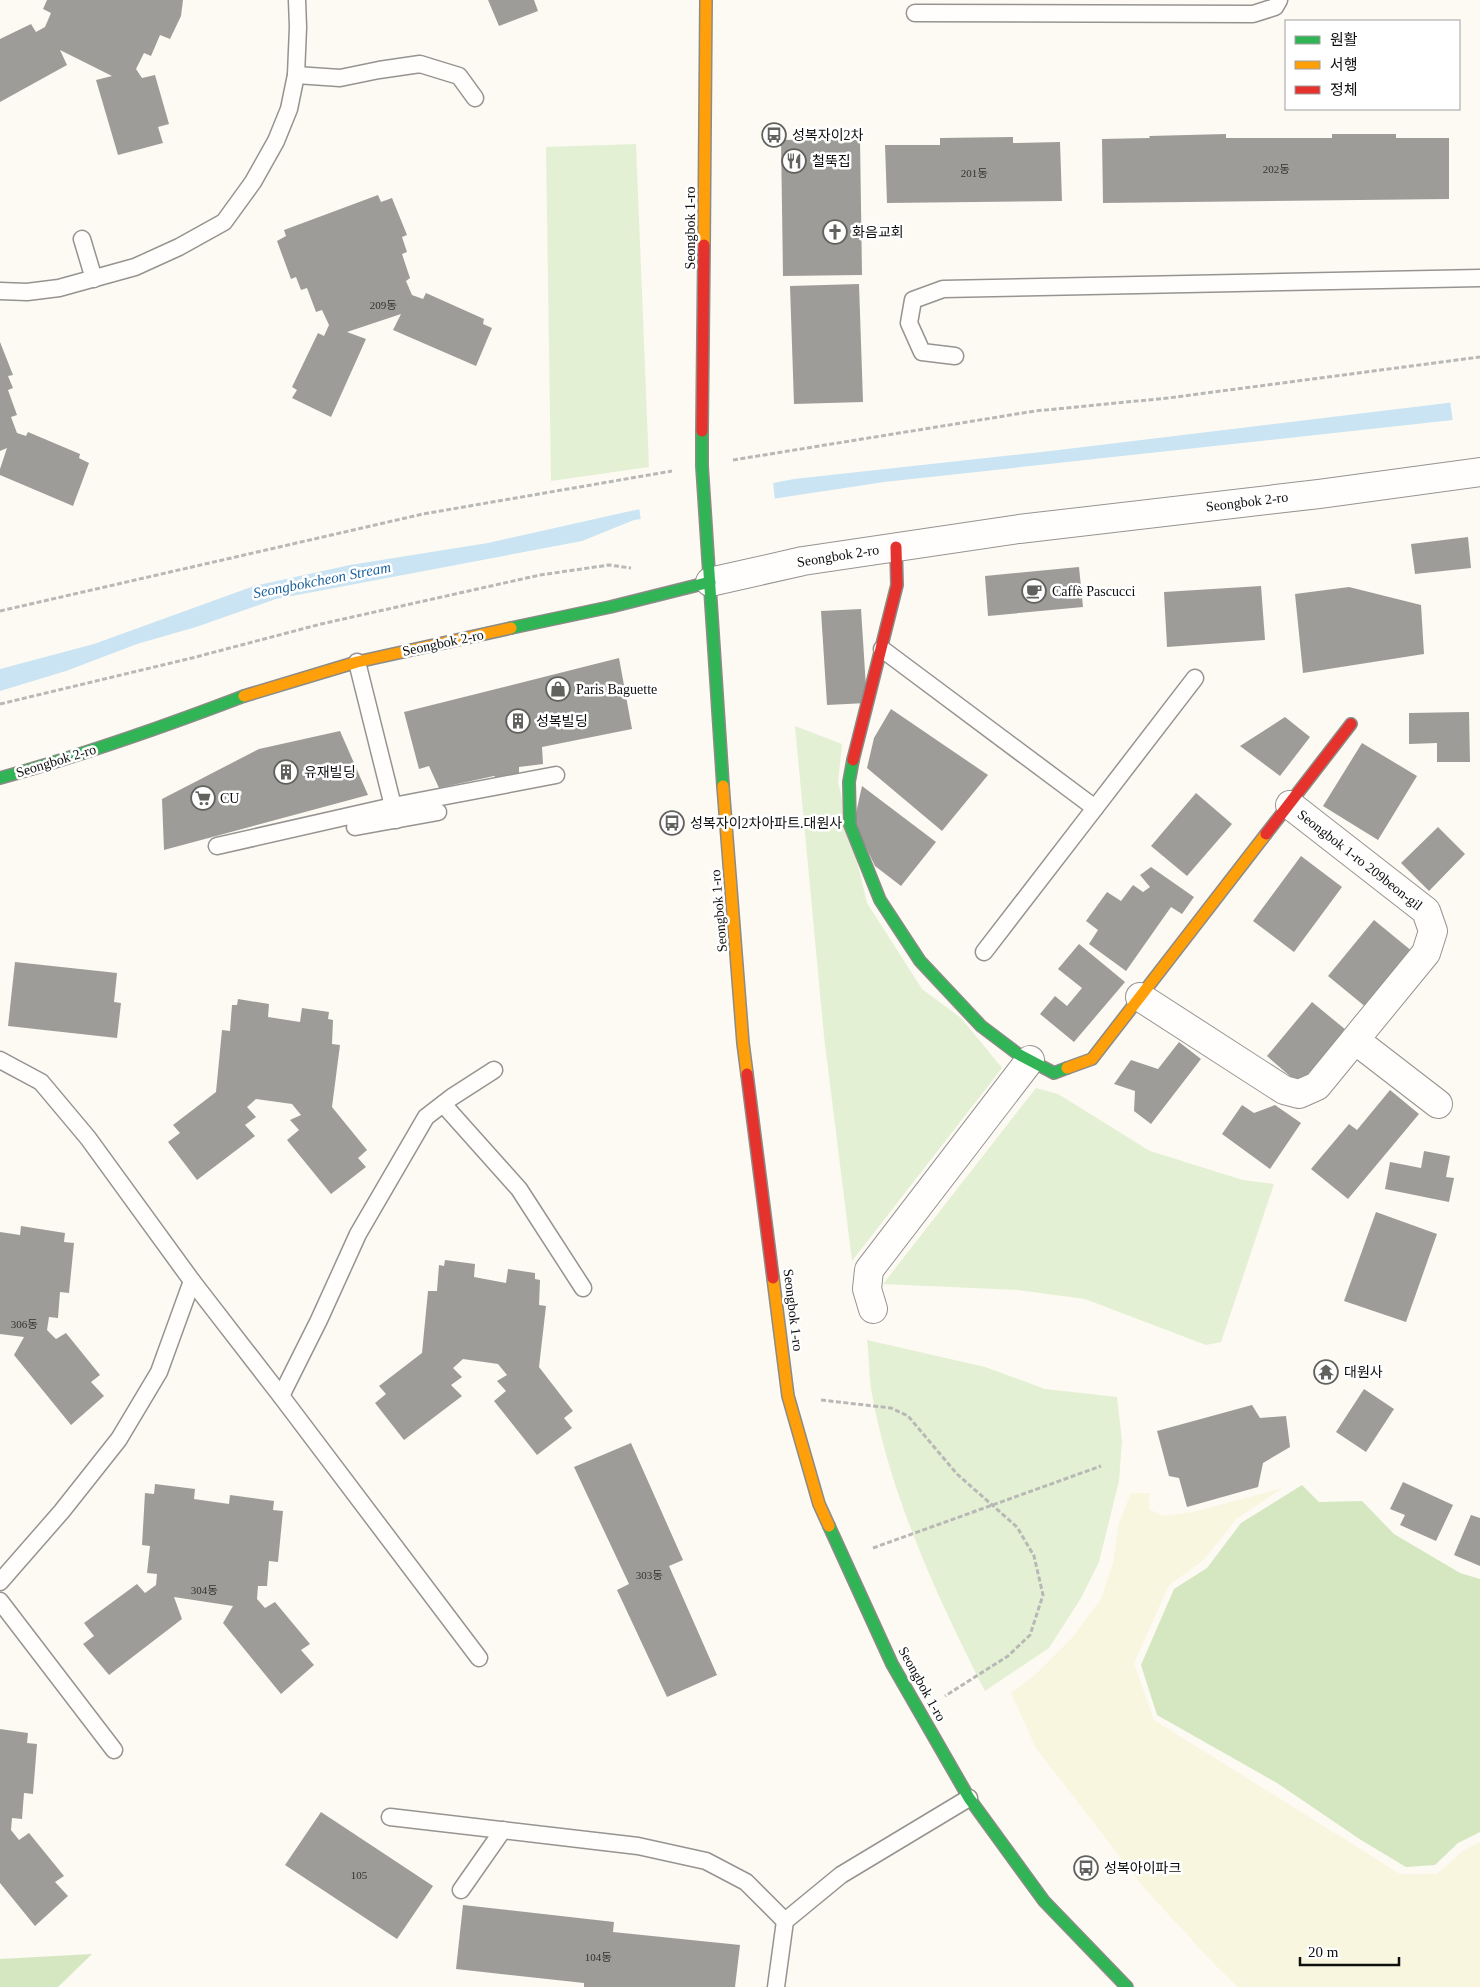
<svg xmlns="http://www.w3.org/2000/svg" width="1480" height="1987" font-family="'Times New Roman','Noto Sans KR',serif">
  <style>
    .farmland { fill: #f8f6df }
    .green { fill: #e4f0d3 }
    .forest { fill: #d4e7c1 }
    .water { fill: #cae4f4 }
    .pier { fill: #fcfaf2 }
    .building { fill: #9e9c98 }
    .lines { fill: none; stroke-linecap: round; stroke-linejoin: round }
    .lane-casing { stroke: #959491; stroke-width: 19 }
    .street-casing { stroke: #959491; stroke-width: 30 }
    .fast-casing { stroke: #8c8b87; stroke-width: 14 }
    .slow-casing { stroke: #8c8b87; stroke-width: 14 }
    .jam-casing { stroke: #8c8b87; stroke-width: 14 }
    .path { stroke: #b8b8b6; stroke-width: 3; stroke-dasharray: 5 2.5; stroke-linecap: butt }
    .lane { stroke: #fffefd; stroke-width: 16 }
    .street { stroke: #fffefd; stroke-width: 28 }
    .fast { stroke: #30b455; stroke-width: 11 }
    .slow { stroke: #ff9f0a; stroke-width: 11 }
    .jam { stroke: #e5322d; stroke-width: 11 }
    .labels { text-anchor: middle; dominant-baseline: central; stroke-width: 5; stroke-linejoin: round; paint-order: stroke }
    .number-label { font-size: 11px; fill: #323230 }
    .poi-label { font-size: 14px; fill: #0e0e0e; stroke: #fff; text-anchor: start }
    .street-label { font-size: 14px; fill: #0e0e0e; stroke: #fff }
    .water-label { font-size: 15px; font-style: italic; fill: #1a619d; stroke: #fff }
  </style>
  <rect width="100%" height="100%" fill="#fcfaf2"/>
  <path class="farmland" d="M 1283,1488 L 1236,1519 L 1204,1560 L 1169,1585 L 1134,1663 L 1154,1720 L 1400,1874 L 1437,1874 L 1463,1851 L 1480,1842 L 1480,1987 L 1238,1987 L 1215,1965 L 1144,1888 L 1036,1748 L 1011,1693 L 1035,1675 L 1072,1638 L 1101,1599 L 1113,1563 L 1119,1523 L 1131,1493 L 1150,1493 L 1149,1509 L 1162,1516 L 1193,1512 Z"/>
  <g class="green">
    <path d="M 636,144 L 649,467 L 551,481 L 546,147 Z"/>
    <path d="M 795,726 L 842,744 L 838,782 L 867,903 L 922,989 L 961,1018 L 1002,1068 L 852,1261 L 824,1036 Z"/>
    <path d="M 1036,1088 L 1058,1094 L 1150,1151 L 1243,1180 L 1274,1184 L 1221,1342 L 1206,1345 L 1085,1299 L 1018,1290 L 883,1284 Z"/>
    <path d="M 867,1340 L 985,1367 L 1045,1389 L 1117,1397 L 1122,1441 L 1119,1481 L 1099,1562 L 1081,1598 L 1049,1648 L 985,1691 C 937,1597 889,1493 871,1389 C 869,1373 869,1356 867,1340 Z"/>
  </g>
  <g class="forest">
    <path d="M 1302,1485 L 1319,1502 L 1362,1501 L 1394,1534 L 1460,1573 L 1480,1579 L 1480,1832 L 1458,1843 L 1435,1865 L 1406,1867 L 1361,1840 L 1277,1783 L 1157,1715 L 1141,1665 L 1174,1589 L 1207,1568 L 1241,1523 Z"/>
    <path d="M 92,1954 L 58,1987 L 0,1987 L 0,1959 Z"/>
  </g>
  <path class="water" d="M 1480,399 L 1480,417 L 884,482 L 634,520 L 582,541 L 276,599 L 196,627 L 137,644 L 66,671 L 0,691 L 0,669 L 94,644 L 254,586 L 350,565 L 488,543 L 626,512 L 794,479 L 1042,452 Z"/>
  <g class="pier">
    <path d="M 1480,397 L 1480,420 L 1453,423 L 1450,400 Z"/>
    <path d="M 773,481 L 775,501 L 641,521 L 639,507 Z"/>
  </g>
  <g class="building">
    <path d="M 47,0 L 183,0 L 181,16 L 170,39 L 160,35 L 151,56 L 144,53 L 136,69 L 142,78 L 155,75 L 169,124 L 158,127 L 163,143 L 118,155 L 96,80 L 112,76 L 60,50 L 67,65 L 0,102 L 0,39 L 31,24 L 36,32 L 45,27 L 51,13 L 43,9 Z"/>
    <path d="M 488,0 L 534,0 L 538,11 L 499,26 Z"/>
    <path d="M 1226,134 L 1226,138 L 1332,138 L 1332,134 L 1396,134 L 1396,138 L 1449,138 L 1449,199 L 1103,203 L 1102,139 L 1150,138 L 1149,136 Z"/>
    <path d="M 1013,137 L 1013,143 L 1060,142 L 1062,201 L 887,203 L 885,145 L 940,145 L 940,138 Z"/>
    <path d="M 860,139 L 862,275 L 783,276 L 781,140 Z"/>
    <path d="M 378,195 L 381,202 L 392,198 L 407,235 L 402,237 L 407,252 L 402,254 L 410,278 L 406,281 L 412,295 L 423,299 L 426,293 L 484,319 L 483,324 L 492,328 L 476,366 L 393,330 L 401,314 L 347,332 L 366,339 L 331,417 L 292,398 L 297,390 L 292,387 L 318,333 L 324,336 L 329,325 L 322,310 L 316,312 L 307,288 L 301,290 L 296,277 L 291,279 L 277,241 L 286,236 L 284,230 Z"/>
    <path d="M 859,284 L 863,402 L 794,404 L 790,286 Z"/>
    <path d="M 0,342 L 13,375 L 8,376 L 13,388 L 8,390 L 17,415 L 11,417 L 17,433 L 26,436 L 28,432 L 80,454 L 79,458 L 89,463 L 73,506 L 0,475 L 0,469 L 7,448 L 0,451 Z"/>
    <path d="M 1468,537 L 1471,568 L 1415,574 L 1411,544 Z"/>
    <path d="M 1079,567 L 1083,607 L 988,616 L 985,576 Z"/>
    <path d="M 1261,586 L 1265,640 L 1167,647 L 1164,592 Z"/>
    <path d="M 1349,587 L 1421,605 L 1424,654 L 1303,673 L 1295,594 Z"/>
    <path d="M 861,609 L 867,703 L 827,705 L 821,611 Z"/>
    <path d="M 619,658 L 632,729 L 542,747 L 543,764 L 519,767 L 519,776 L 499,780 L 494,776 L 439,788 L 429,766 L 419,769 L 404,712 Z"/>
    <path d="M 891,709 L 988,775 L 942,831 L 867,768 L 874,738 Z"/>
    <path d="M 1469,712 L 1470,762 L 1437,762 L 1437,743 L 1409,744 L 1409,713 Z"/>
    <path d="M 1285,717 L 1310,737 L 1280,776 L 1240,746 Z"/>
    <path d="M 340,731 L 368,795 L 164,850 L 162,799 L 259,749 Z"/>
    <path d="M 1362,743 L 1417,776 L 1378,840 L 1323,806 Z"/>
    <path d="M 862,786 L 936,842 L 901,886 L 875,866 L 854,822 Z"/>
    <path d="M 1196,793 L 1232,824 L 1187,876 L 1151,846 Z"/>
    <path d="M 1438,827 L 1465,854 L 1429,891 L 1401,863 Z"/>
    <path d="M 1301,856 L 1342,887 L 1294,952 L 1253,921 Z"/>
    <path d="M 1151,867 L 1194,897 L 1182,914 L 1171,907 L 1126,971 L 1089,944 L 1098,930 L 1086,921 L 1107,892 L 1121,901 L 1133,885 L 1143,892 L 1150,887 L 1140,875 Z"/>
    <path d="M 1374,920 L 1413,952 L 1367,1008 L 1328,976 Z"/>
    <path d="M 1079,944 L 1125,982 L 1074,1042 L 1040,1014 L 1055,996 L 1067,1006 L 1082,988 L 1058,969 Z"/>
    <path d="M 15,962 L 117,973 L 114,1002 L 121,1003 L 117,1038 L 8,1026 Z"/>
    <path d="M 238,999 L 269,1004 L 268,1017 L 300,1022 L 302,1008 L 329,1012 L 328,1019 L 333,1020 L 332,1044 L 340,1045 L 332,1107 L 367,1150 L 358,1158 L 366,1167 L 331,1194 L 287,1140 L 299,1130 L 290,1120 L 301,1115 L 292,1104 L 256,1099 L 247,1107 L 256,1117 L 245,1125 L 255,1136 L 197,1180 L 168,1142 L 180,1133 L 173,1125 L 216,1092 L 222,1030 L 230,1031 L 232,1005 L 237,1005 Z"/>
    <path d="M 1312,1002 L 1346,1030 L 1299,1084 L 1267,1056 Z"/>
    <path d="M 1179,1042 L 1201,1059 L 1151,1124 L 1134,1111 L 1135,1091 L 1114,1084 L 1131,1060 L 1158,1069 Z"/>
    <path d="M 1390,1090 L 1419,1114 L 1348,1199 L 1311,1169 L 1349,1124 L 1357,1130 Z"/>
    <path d="M 1242,1105 L 1254,1113 L 1275,1105 L 1301,1123 L 1270,1169 L 1222,1134 Z"/>
    <path d="M 1424,1151 L 1450,1156 L 1446,1177 L 1454,1178 L 1449,1202 L 1385,1189 L 1390,1162 L 1421,1168 Z"/>
    <path d="M 1376,1212 L 1437,1234 L 1406,1322 L 1344,1301 Z"/>
    <path d="M 21,1226 L 65,1233 L 64,1242 L 74,1243 L 69,1293 L 60,1292 L 58,1318 L 49,1317 L 47,1330 L 56,1339 L 66,1333 L 100,1375 L 91,1382 L 104,1396 L 71,1425 L 14,1355 L 24,1337 L 0,1334 L 0,1232 L 20,1235 Z"/>
    <path d="M 445,1260 L 475,1264 L 474,1277 L 506,1283 L 508,1269 L 535,1273 L 535,1279 L 540,1280 L 539,1305 L 546,1306 L 539,1367 L 573,1411 L 564,1418 L 572,1428 L 537,1455 L 494,1401 L 506,1391 L 497,1381 L 507,1375 L 498,1364 L 463,1359 L 453,1368 L 462,1377 L 451,1385 L 462,1396 L 404,1440 L 375,1403 L 386,1394 L 379,1386 L 422,1353 L 428,1291 L 437,1291 L 439,1265 L 444,1266 Z"/>
    <path d="M 1364,1389 L 1394,1409 L 1366,1452 L 1336,1432 Z"/>
    <path d="M 1252,1405 L 1260,1418 L 1286,1416 L 1290,1447 L 1263,1463 L 1258,1487 L 1187,1507 L 1179,1478 L 1169,1476 L 1157,1431 Z"/>
    <path d="M 631,1443 L 683,1560 L 669,1566 L 717,1675 L 667,1697 L 617,1590 L 629,1584 L 574,1467 Z"/>
    <path d="M 1403,1482 L 1453,1505 L 1436,1541 L 1400,1525 L 1405,1515 L 1390,1509 Z"/>
    <path d="M 155,1484 L 195,1489 L 194,1499 L 229,1504 L 230,1495 L 274,1501 L 273,1510 L 283,1511 L 278,1562 L 269,1561 L 267,1586 L 258,1586 L 257,1599 L 265,1608 L 275,1602 L 310,1644 L 301,1650 L 314,1665 L 281,1694 L 223,1623 L 233,1606 L 174,1597 L 182,1619 L 109,1675 L 83,1644 L 94,1636 L 84,1623 L 137,1584 L 145,1593 L 156,1585 L 157,1574 L 147,1573 L 150,1546 L 142,1545 L 145,1493 L 154,1494 Z"/>
    <path d="M 1471,1515 L 1480,1518 L 1480,1566 L 1454,1555 Z"/>
    <path d="M 0,1729 L 28,1733 L 27,1743 L 37,1744 L 33,1794 L 24,1793 L 22,1819 L 12,1818 L 11,1830 L 19,1840 L 29,1833 L 64,1876 L 55,1882 L 68,1896 L 35,1926 L 0,1883 Z"/>
    <path d="M 321,1812 L 433,1886 L 397,1939 L 285,1865 Z"/>
    <path d="M 463,1905 L 614,1922 L 613,1932 L 740,1945 L 735,1987 L 584,1987 L 584,1983 L 456,1969 Z"/>
  </g>
  <g class="lines">
    <g class="lane-casing">
      <g id="lane">
        <path d="M 915,13 L 1253,14 L 1275,7 L 1279,0"/>
        <path d="M 296,75 L 340,78 L 379,70 L 420,64 L 459,76 L 475,98"/>
        <path d="M 82,239 L 94,279"/>
        <path d="M 0,291 L 27,292 L 59,288 L 135,267 L 179,247 L 224,222 L 253,182 L 276,141 L 289,109 L 296,75 L 298,27 L 297,0"/>
        <path d="M 955,356 L 922,352 L 909,323 L 913,300 L 943,289 L 1480,278"/>
        <path d="M 882,649 L 1095,808 L 984,952"/>
        <path d="M 357,662 L 393,806 L 556,775"/>
        <path d="M 1095,808 L 1195,678"/>
        <path d="M 355,827 L 438,812"/>
        <path d="M 217,846 L 393,806 L 396,820"/>
        <path d="M 0,1060 L 41,1082 L 88,1138 L 192,1281 L 281,1396 L 479,1658"/>
        <path d="M 443,1104 L 519,1189 L 583,1288"/>
        <path d="M 281,1396 L 319,1320 L 358,1234 L 426,1117 L 452,1097 L 494,1070"/>
        <path d="M 0,1582 L 62,1511 L 119,1439 L 159,1372 L 192,1281"/>
        <path d="M 0,1601 L 114,1750"/>
        <path d="M 390,1817 L 638,1846 L 706,1861 L 746,1882 L 785,1921"/>
        <path d="M 461,1890 L 503,1830"/>
        <path d="M 776,1987 L 785,1921 L 841,1875 L 969,1798"/>
      </g>
    </g>
    <g class="street-casing">
      <g id="street">
        <path d="M 710,582 L 803,561 L 1019,529 L 1319,494 L 1480,472"/>
        <path d="M 1140,997 L 1284,1090 L 1299,1094 L 1317,1086 L 1426,953 L 1433,931 L 1426,911 L 1290,805"/>
        <path d="M 1355,1040 L 1438,1104"/>
        <path d="M 873,1309 L 867,1289 L 869,1270 L 1030,1060"/>
      </g>
    </g>
    <g class="fast-casing">
      <g id="fast">
        <path d="M 702,431 L 702,466 L 723,786"/>
        <path d="M 511,628 L 610,607 L 710,582"/>
        <path d="M 853,760 L 849,782 L 850,825 L 880,900 L 920,961 L 981,1026 L 1018,1054 L 1054,1073 L 1067,1068"/>
        <path d="M 0,778 C 83,755 163,727 244,696"/>
        <path d="M 829,1526 L 892,1664 L 969,1798 L 1044,1901 L 1127,1987"/>
      </g>
    </g>
    <g class="slow-casing">
      <g id="slow">
        <path d="M 704,245 L 706,0"/>
        <path d="M 244,696 L 357,662 L 511,628"/>
        <path d="M 723,786 L 743,1043 L 747,1074"/>
        <path d="M 1067,1068 L 1092,1059 L 1266,834"/>
        <path d="M 773,1278 L 788,1396 L 819,1504 L 829,1526"/>
      </g>
    </g>
    <g class="jam-casing">
      <g id="jam">
        <path d="M 702,431 L 704,245"/>
        <path d="M 853,760 L 897,585 L 896,547"/>
        <path d="M 1266,834 L 1351,724"/>
        <path d="M 747,1074 L 773,1278"/>
      </g>
    </g>
    <g class="path">
      <path d="M 733,460 L 1035,411 L 1168,398 L 1480,357"/>
      <path d="M 0,611 L 423,514 L 672,471"/>
      <path d="M 0,704 L 192,658 L 321,624 L 540,575 L 609,565 L 631,568"/>
      <path d="M 821,1400 L 891,1408 L 908,1416 L 957,1474 L 1017,1527 L 1034,1556 L 1043,1595 L 1030,1635 L 1008,1656 L 945,1696"/>
      <path d="M 873,1548 L 1101,1466"/>
    </g>
    <use href="#lane" class="lane"/>
    <use href="#street" class="street"/>
    <use href="#fast" class="fast"/>
    <use href="#slow" class="slow"/>
    <use href="#jam" class="jam"/>
  </g>
  <defs>
    <g id="bus-ring" transform="scale(1.25)"><circle r="9.5" fill="#fff" stroke="#61615e" stroke-width="1.5"/><path d="M-5-6H5V4H4V6H2V4H-2V6H-4V4H-5ZM-3.5-4V0h7V-4ZM-3.5 1.2v1.5H-2V1.2ZM2 1.2v1.5H3.5V1.2Z" fill="#61615e"/></g>
    <g id="restaurant-ring" transform="scale(1.25)"><circle r="9.5" fill="#fff" stroke="#61615e" stroke-width="1.5"/><path d="M-5-6h1v4h1v-4h1v4h1v-4h1v5L-1.5 .5V6h-2V.5L-5-1ZM5-6V6H3V1.5H1.5Q1.5-4 5-6Z" fill="#61615e"/></g>
    <g id="church-ring" transform="scale(1.25)"><circle r="9.5" fill="#fff" stroke="#61615e" stroke-width="1.5"/><path d="M-1.2-6h2.4v3.5h3.3v2.4h-3.3V6h-2.4V-.1h-3.3v-2.4h3.3Z" fill="#61615e"/></g>
    <g id="cafe-ring" transform="scale(1.25)"><circle r="9.5" fill="#fff" stroke="#61615e" stroke-width="1.5"/><path d="M-5.5-4.5H6V0H3Q3 3.5 0 3.5H-2.5Q-5.5 3.5-5.5 0ZM3-3.2v2h1.7v-2ZM-6 4.5H4V6H-6Z" fill="#61615e"/></g>
    <g id="shop-ring" transform="scale(1.25)"><circle r="9.5" fill="#fff" stroke="#61615e" stroke-width="1.5"/><path d="M-5-2.5h2.3a2.7 3.5 0 0 1 5.4 0H5L5.5 6h-11ZM-1.5-2.5h3a1.5 2.3 0 0 0-3 0Z" fill="#61615e"/></g>
    <g id="building-ring" transform="scale(1.25)"><circle r="9.5" fill="#fff" stroke="#61615e" stroke-width="1.5"/><path d="M-4-6H4V6H1V3H-1V6H-4ZM-2.5-4.3h1.7v1.8h-1.7ZM.8-4.3h1.7v1.8H.8ZM-2.5-1h1.7V.8h-1.7ZM.8-1h1.7V.8H.8Z" fill="#61615e"/></g>
    <g id="supermarket-ring" transform="scale(1.25)"><circle r="9.5" fill="#fff" stroke="#61615e" stroke-width="1.5"/><path d="M-6-5.5h2.5l.6 2H6L4.5 2H-2.5L-4.4-4H-6ZM-1.5 3.2a1.3 1.3 0 1 0 .1 0ZM3 3.2a1.3 1.3 0 1 0 .1 0Z" fill="#61615e"/></g>
    <g id="temple-ring" transform="scale(1.25)"><circle r="9.5" fill="#fff" stroke="#61615e" stroke-width="1.5"/><path d="M0-6L5-2H3V0L6.5 2.5H4V6H1.5V3h-3V6H-4V2.5H-6.5L-3 0V-2H-5Z" fill="#61615e"/></g>
  </defs>
  <g fill-rule="evenodd">
    <use href="#bus-ring" x="774" y="135"/>
    <use href="#restaurant-ring" x="794" y="161"/>
    <use href="#church-ring" x="835" y="232"/>
    <use href="#cafe-ring" x="1034" y="591"/>
    <use href="#shop-ring" x="558" y="689"/>
    <use href="#building-ring" x="518" y="721"/>
    <use href="#building-ring" x="286" y="772"/>
    <use href="#supermarket-ring" x="203" y="798"/>
    <use href="#bus-ring" x="672" y="823"/>
    <use href="#temple-ring" x="1326" y="1372"/>
    <use href="#bus-ring" x="1086" y="1868"/>
  </g>
  <g class="labels">
    <g class="number-label">
      <text x="1276" y="169">202동</text>
      <text x="974" y="173">201동</text>
      <text x="383" y="305">209동</text>
      <text x="24" y="1324">306동</text>
      <text x="649" y="1575">303동</text>
      <text x="204" y="1590">304동</text>
      <text x="359" y="1875">105</text>
      <text x="598" y="1957">104동</text>
    </g>
    <g class="poi-label">
      <text x="792" y="135">성복자이2차</text>
      <text x="812" y="161">철뚝집</text>
      <text x="852" y="232">화음교회</text>
      <text x="1052" y="591">Caffè Pascucci</text>
      <text x="576" y="689">Paris Baguette</text>
      <text x="536" y="721">성복빌딩</text>
      <text x="304" y="772">유재빌딩</text>
      <text x="220" y="798">CU</text>
      <text x="690" y="823">성복자이2차아파트.대원사</text>
      <text x="1344" y="1372">대원사</text>
      <text x="1104" y="1868">성복아이파크</text>
    </g>
    <g class="street-label">
      <text transform="translate(690 228) rotate(-90)">Seongbok 1-ro</text>
      <text transform="translate(1247 502) rotate(-7)">Seongbok 2-ro</text>
      <text transform="translate(838 556) rotate(-9)">Seongbok 2-ro</text>
      <text transform="translate(443 643) rotate(-12)">Seongbok 2-ro</text>
      <text transform="translate(56 761) rotate(-17)">Seongbok 2-ro</text>
      <text transform="translate(1360 860) rotate(38)">Seongbok 1-ro 209beon-gil</text>
      <text transform="translate(719 911) rotate(-95)">Seongbok 1-ro</text>
      <text transform="translate(793 1310) rotate(83)">Seongbok 1-ro</text>
      <text transform="translate(922 1684) rotate(61)">Seongbok 1-ro</text>
    </g>
    <g class="water-label">
      <text transform="translate(322 580) rotate(-11)">Seongbokcheon Stream</text>
    </g>
  </g>
  <rect x="1285" y="20" width="175" height="90" fill="#ffffff" stroke="#9f9f9f"/>
  <rect x="1295" y="36" width="25" height="8" fill="#30b455" stroke="#9f9f9f"/>
  <text x="1330" y="45" font-size="15" fill="#0e0e0e">원활</text>
  <rect x="1295" y="61" width="25" height="8" fill="#ff9f0a" stroke="#9f9f9f"/>
  <text x="1330" y="70" font-size="15" fill="#0e0e0e">서행</text>
  <rect x="1295" y="86" width="25" height="8" fill="#e5322d" stroke="#9f9f9f"/>
  <text x="1330" y="95" font-size="15" fill="#0e0e0e">정체</text>
  <path d="M1300 1957v8h99v-8" fill="none" stroke="#0e0e0e" stroke-width="2.5"/>
  <text x="1308" y="1957" font-size="15" fill="#0e0e0e" stroke="#ffffff" stroke-width="4" paint-order="stroke">20 m</text>
</svg>
